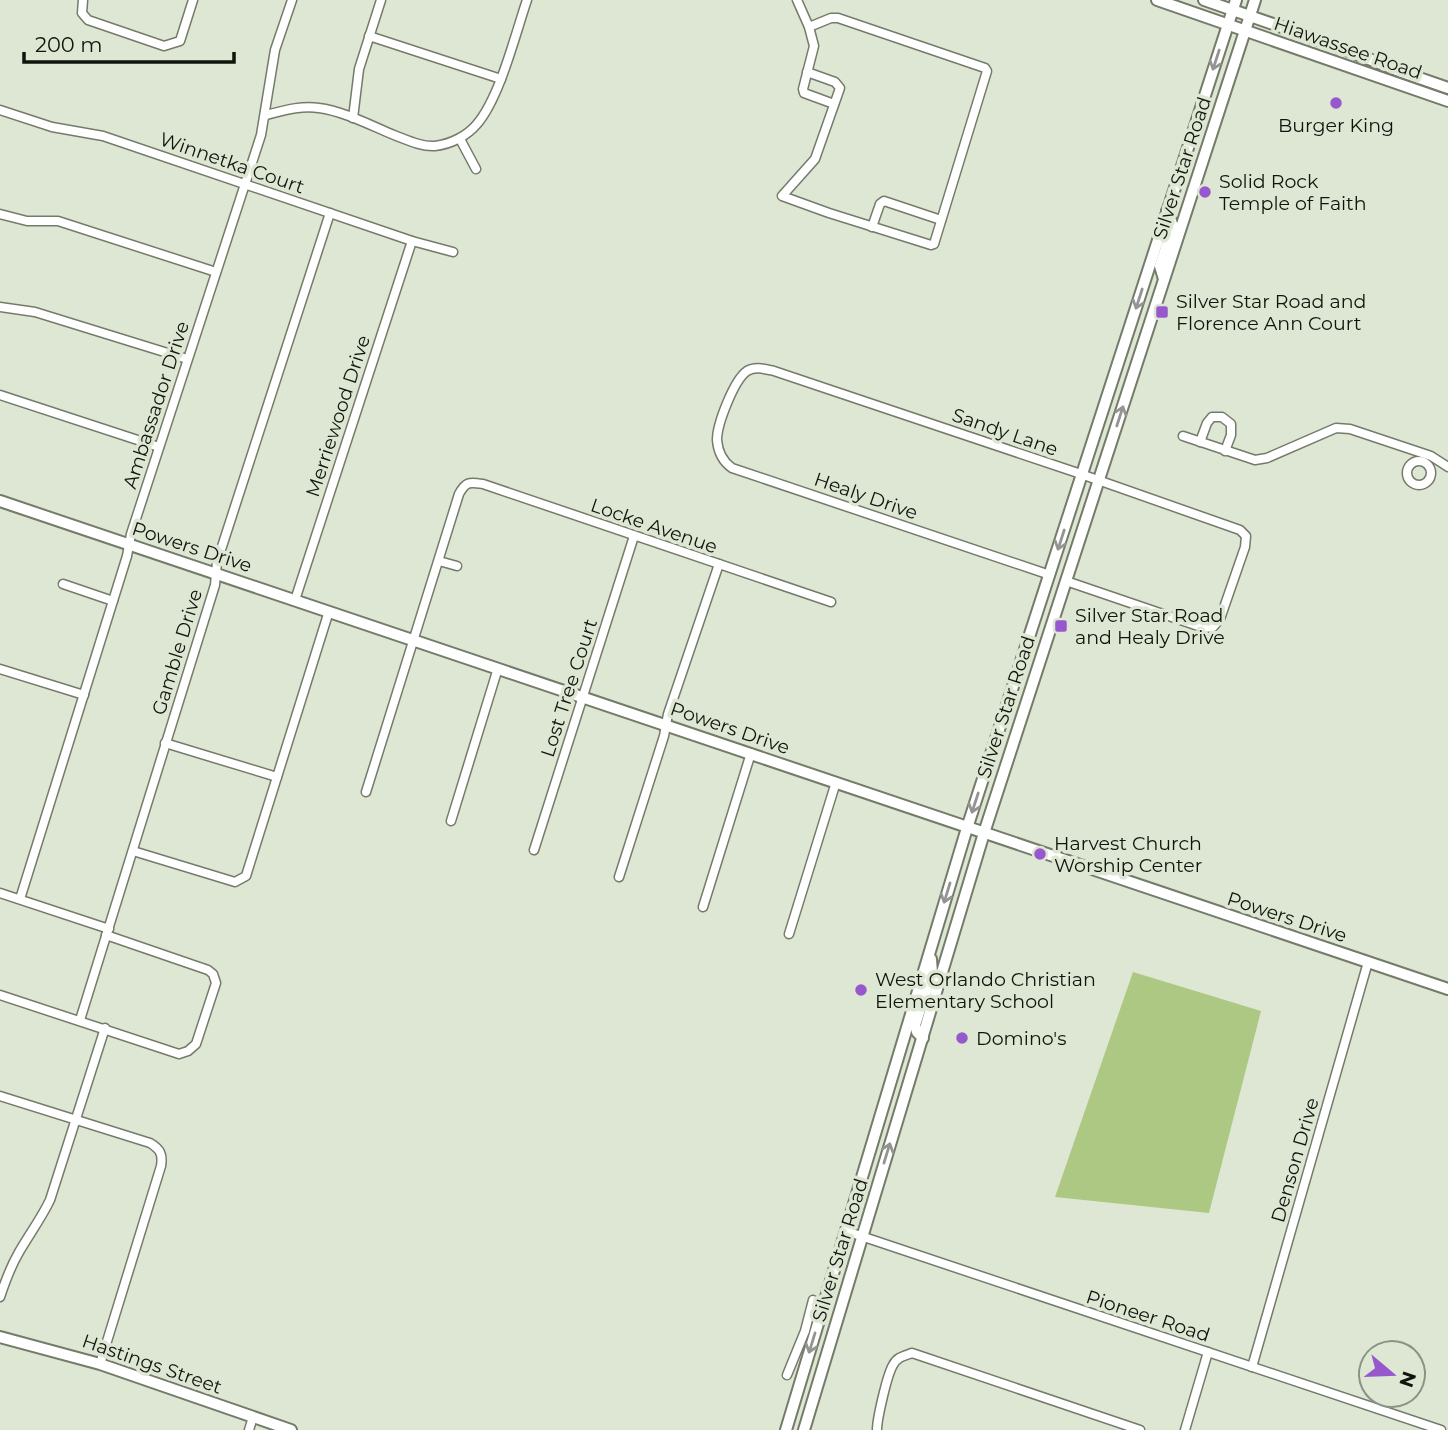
<svg xmlns="http://www.w3.org/2000/svg" width="1448" height="1430" font-family="Montserrat,sans-serif">
  <style>
    .water { fill: #acc882 }
    .lines { fill: none; stroke-linecap: round; stroke-linejoin: round }
    .street-casing { stroke: #747b6a; stroke-width: 11 }
    .secondary-casing { stroke: #747b6a; stroke-width: 14 }
    .street { stroke: #fff; stroke-width: 8 }
    .secondary { stroke: #fff; stroke-width: 10 }
    .oneway { stroke: #949592 }
    .poi-dot { fill: #9758ce; stroke: #dee7d3; stroke-width: 2.5 }
    .labels { text-anchor: middle; dominant-baseline: central; stroke-width: 7; stroke-linejoin: round; paint-order: stroke }
    .street-label { font-size: 19px; fill: #11140d; stroke: #dee7d3 }
    .poi-label { font-size: 19px; fill: #11140d; stroke: #dee7d3; text-anchor: start }
  </style>
  <rect width="100%" height="100%" fill="#dee7d3"/>
  <path class="water" d="M 1133,972 L 1261,1011 L 1209,1213 L 1055,1197 Z"/>
  <g class="lines">
    <g class="street-casing">
      <g id="street">
        <path d="M 83,0 L 82,13 L 88,20 L 164,46 L 180,41 L 193,0"/>
        <path d="M 797,0 L 809,27 L 814,46 L 803,89 L 804,93 L 834,104"/>
        <path d="M 369,36 L 501,79"/>
        <path d="M 807,72 L 835,82 L 840,88 L 815,159 L 782,196 L 829,213 L 931,245 L 934,244 L 987,71 L 985,68 L 838,18 L 831,18 L 809,27"/>
        <path d="M 0,110 L 52,127 L 103,136 L 412,241 L 453,252"/>
        <path d="M 266,115 C 282,111 301,105 319,108 C 343,111 372,126 394,135 C 407,140 422,147 435,146 C 451,144 467,136 477,124 C 500,97 515,35 527,0"/>
        <path d="M 353,118 L 359,69 L 381,0"/>
        <path d="M 460,139 L 476,169"/>
        <path d="M 0,214 L 27,221 L 58,221 L 216,272"/>
        <path d="M 872,227 L 880,204 L 884,201 L 941,220"/>
        <path d="M 0,307 L 35,312 L 187,359"/>
        <path d="M 0,395 L 159,447"/>
        <path d="M 1183,436 L 1255,460 L 1267,458 L 1336,428 L 1350,429 L 1431,456 L 1448,467"/>
        <path d="M 1200,442 L 1207,423 L 1212,417 L 1222,417 L 1231,424 L 1231,435 L 1225,451"/>
        <circle cx="1419" cy="473" r="12"/>
        <path d="M 439,561 L 457,566"/>
        <path d="M 1050,575 L 732,468 C 722,461 718,452 717,440 C 717,424 734,380 747,371 C 755,366 765,369 774,371 L 1075,472 L 1240,530 L 1246,536 L 1245,547 L 1220,619 L 1213,627 L 1204,628 L 1066,581"/>
        <path d="M 63,584 L 113,601"/>
        <path d="M 295,600 L 412,241"/>
        <path d="M 0,669 L 84,695"/>
        <path d="M 165,743 L 277,777"/>
        <path d="M 366,792 L 459,494 C 466,481 470,482 483,484 L 831,602"/>
        <path d="M 451,821 L 498,668"/>
        <path d="M 534,850 L 634,536"/>
        <path d="M 133,851 L 235,882 L 246,876 L 329,611"/>
        <path d="M 619,877 L 664,736 L 668,714 L 719,564"/>
        <path d="M 0,893 L 109,929"/>
        <path d="M 20,899 L 127,556 L 131,534 L 261,135 L 275,50 L 292,0"/>
        <path d="M 703,907 L 751,753"/>
        <path d="M 789,934 L 836,782"/>
        <path d="M 0,995 L 179,1054 L 188,1051 L 196,1044 L 216,983 L 213,974 L 208,970 L 106,935"/>
        <path d="M 80,1020 L 215,585 L 217,562 L 330,213"/>
        <path d="M 0,1096 L 150,1143 C 160,1149 163,1154 161,1166 L 100,1364"/>
        <path d="M 846,1231 L 1441,1430"/>
        <path d="M 0,1297 C 5,1282 10,1268 18,1254 C 28,1236 41,1219 50,1200 L 105,1028"/>
        <path d="M 1252,1367 L 1368,962"/>
        <path d="M 787,1375 L 805,1331 L 813,1300"/>
        <path d="M 249,1430 L 253,1417"/>
        <path d="M 877,1430 C 877,1419 887,1375 893,1365 C 897,1357 904,1356 912,1353 L 1140,1430"/>
        <path d="M 1185,1430 L 1208,1352"/>
      </g>
    </g>
    <g class="secondary-casing">
      <g id="secondary">
        <path d="M 1157,0 L 1448,101"/>
        <path d="M 1204,0 L 1336,46 L 1402,72 L 1448,88"/>
        <path d="M 1164,279 L 1160,266 L 1173,226 L 1167,211"/>
        <path d="M 0,501 L 1448,989"/>
        <path d="M 923,1038 L 917,1032 L 915,1025 L 932,973 L 931,959"/>
        <path d="M 0,1337 L 100,1364 L 291,1430"/>
        <path d="M 786,1430 L 967,828 L 1236,0"/>
        <path d="M 804,1430 L 984,833 L 1255,0"/>
      </g>
    </g>
    <use href="#street" class="street"/>
    <use href="#secondary" class="secondary"/>
  </g>
  <defs><path id="oneway-shaft" d="M-6 0H5M1.5-3L5.5 0L1.5 3" fill="none" stroke-width="1.6" stroke-linecap="round" stroke-linejoin="round" transform="scale(1.75)"/></defs>
  <g class="oneway">
    <use href="#oneway-shaft" transform="translate(1216 60) rotate(108)"/>
    <use href="#oneway-shaft" transform="translate(1139 299) rotate(108)"/>
    <use href="#oneway-shaft" transform="translate(1120 416) rotate(-72)"/>
    <use href="#oneway-shaft" transform="translate(1061 540) rotate(108)"/>
    <use href="#oneway-shaft" transform="translate(975 803) rotate(108)"/>
    <use href="#oneway-shaft" transform="translate(947 893) rotate(107)"/>
    <use href="#oneway-shaft" transform="translate(887 1153) rotate(-73)"/>
    <use href="#oneway-shaft" transform="translate(812 1343) rotate(107)"/>
  </g>
  <g class="poi-dot">
    <circle cx="1336" cy="103" r="7"/>
    <circle cx="1205" cy="192" r="7"/>
    <rect x="1155" y="305" width="14" height="14" rx="3.5"/>
    <rect x="1054" y="619" width="14" height="14" rx="3.5"/>
    <circle cx="1040" cy="854" r="7"/>
    <circle cx="861" cy="990" r="7"/>
    <circle cx="962" cy="1038" r="7"/>
  </g>
  <g class="labels">
    <g class="street-label">
      <text transform="translate(1348 48) rotate(19)">Hiawassee Road</text>
      <text transform="translate(232 163) rotate(19)">Winnetka Court</text>
      <text transform="translate(1182 168) rotate(-72)">Silver Star Road</text>
      <text transform="translate(156 405) rotate(-72)">Ambassador Drive</text>
      <text transform="translate(338 416) rotate(-72)">Merriewood Drive</text>
      <text transform="translate(1005 432) rotate(19)">Sandy Lane</text>
      <text transform="translate(866 496) rotate(19)">Healy Drive</text>
      <text transform="translate(654 526) rotate(19)">Locke Avenue</text>
      <text transform="translate(192 547) rotate(18)">Powers Drive</text>
      <text transform="translate(177 652) rotate(-73)">Gamble Drive</text>
      <text transform="translate(569 688) rotate(-72)">Lost Tree Court</text>
      <text transform="translate(1006 707) rotate(-72)">Silver Star Road</text>
      <text transform="translate(730 728) rotate(19)">Powers Drive</text>
      <text transform="translate(1287 917) rotate(18)">Powers Drive</text>
      <text transform="translate(1295 1160) rotate(-74)">Denson Drive</text>
      <text transform="translate(840 1250) rotate(-73)">Silver Star Road</text>
      <text transform="translate(1148 1316) rotate(18)">Pioneer Road</text>
      <text transform="translate(152 1364) rotate(19)">Hastings Street</text>
    </g>
    <g class="poi-label">
      <text x="1336" y="125" text-anchor="middle">Burger King</text>
      <text x="1219" y="181">Solid Rock<tspan x="1219" dy="22">Temple of Faith</tspan></text>
      <text x="1176" y="301">Silver Star Road and<tspan x="1176" dy="22">Florence Ann Court</tspan></text>
      <text x="1075" y="615">Silver Star Road<tspan x="1075" dy="22">and Healy Drive</tspan></text>
      <text x="1054" y="843">Harvest Church<tspan x="1054" dy="22">Worship Center</tspan></text>
      <text x="875" y="979">West Orlando Christian<tspan x="875" dy="22">Elementary School</tspan></text>
      <text x="976" y="1038">Domino's</text>
    </g>
  </g>
  <g transform="translate(1392 1374) rotate(109)"><circle r="33" fill="#dee7d3" stroke="#8c9384" stroke-width="2"/>
  <path d="M0-5L12 26L0 18L-12 26Z" fill="#9758ce"/>
  <text y="-10" font-size="19" font-weight="bold" text-anchor="middle" fill="#11140d">N</text>
  </g>
  <path d="M24 52v10h210v-10" fill="none" stroke="#11140d" stroke-width="3.5"/>
  <text x="35" y="52" font-size="21" fill="#11140d" stroke="#dee7d3" stroke-width="5" paint-order="stroke">200 m</text>
</svg>
